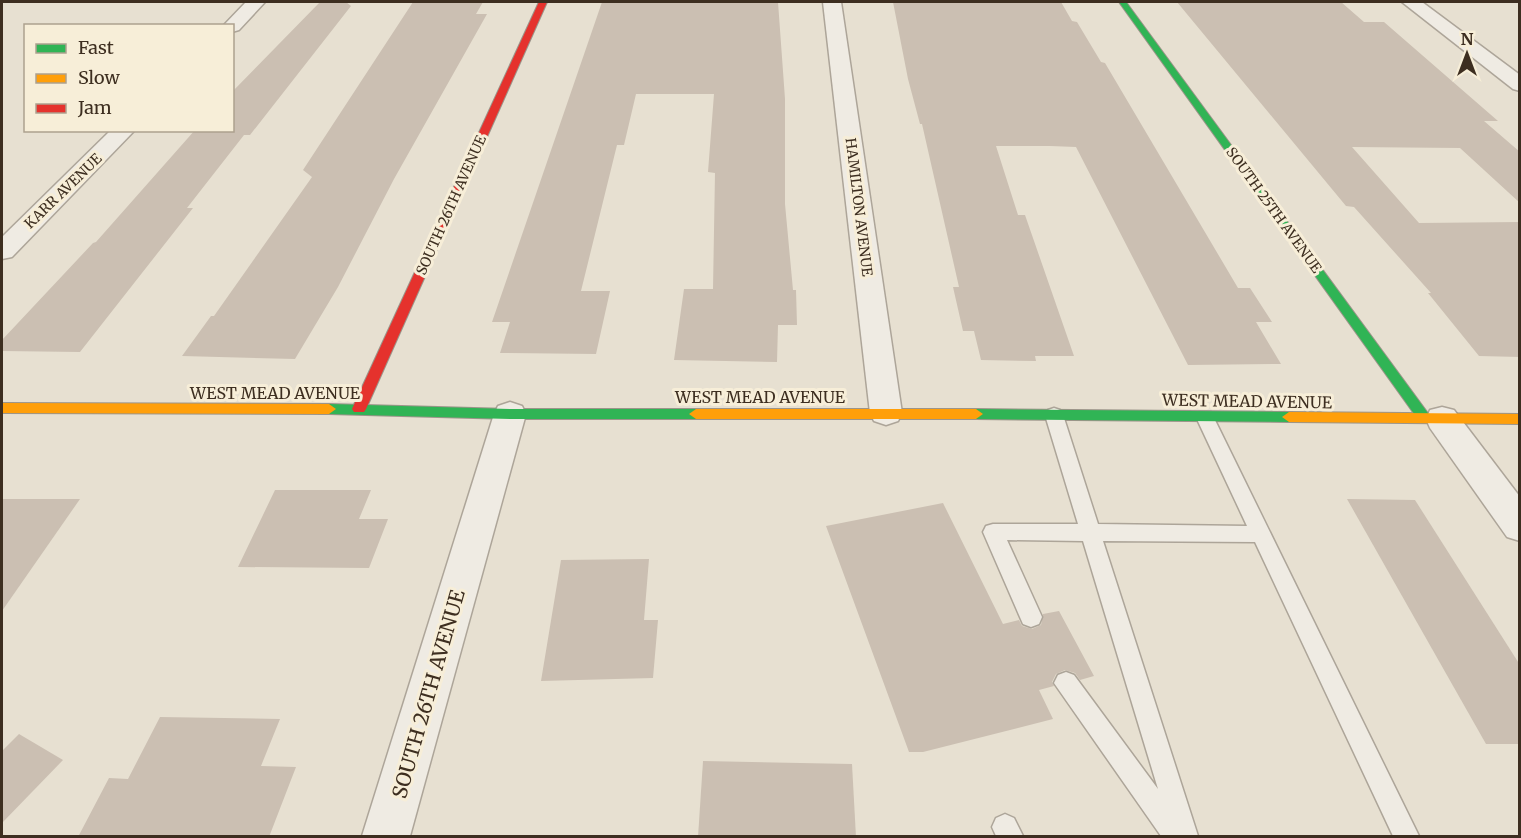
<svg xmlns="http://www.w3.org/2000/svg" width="1521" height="838" font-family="Merriweather,serif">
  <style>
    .building { fill: #cbbfb2 }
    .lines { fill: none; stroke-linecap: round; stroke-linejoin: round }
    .lane-casing { stroke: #ada599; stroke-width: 3 }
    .street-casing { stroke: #ada599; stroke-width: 3 }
    .fast-casing { stroke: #9c958a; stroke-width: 2 }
    .slow-casing { stroke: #9c958a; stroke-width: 2 }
    .jam-casing { stroke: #9c958a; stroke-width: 2 }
    .lane { fill: #efebe3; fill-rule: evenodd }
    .street { fill: #efebe3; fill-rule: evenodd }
    .fast { fill: #30b455; fill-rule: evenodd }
    .slow { fill: #ff9f0a; fill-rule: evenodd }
    .jam { fill: #e5322d; fill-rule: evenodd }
    .labels { text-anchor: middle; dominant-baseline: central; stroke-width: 6; stroke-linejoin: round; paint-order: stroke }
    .far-street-label { font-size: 14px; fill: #3d2e20; stroke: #f7eed8 }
    .street-label { font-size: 16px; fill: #3d2e20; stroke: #f7eed8 }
    .near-street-label { font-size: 20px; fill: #3d2e20; stroke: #f7eed8 }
  </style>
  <rect width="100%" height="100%" fill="#e7e0d1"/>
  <g class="building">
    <path d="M 320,2 L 346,2 L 351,6 L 250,135 L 244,135 L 187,208 L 193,208 L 80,352 L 2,351 L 2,340 L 93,243 L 96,242 L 195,130 L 232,130 L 232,92 Z"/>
    <path d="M 413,2 L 483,2 L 476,14 L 487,14 L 394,179 L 338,287 L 295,359 L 182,356 L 211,316 L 214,316 L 312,177 L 303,170 Z"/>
    <path d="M 602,2 L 778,2 L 785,99 L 785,204 L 793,290 L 796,290 L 797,325 L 778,325 L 777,362 L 674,360 L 684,289 L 713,289 L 715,173 L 708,172 L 714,94 L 636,94 L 624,145 L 617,145 L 581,291 L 610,291 L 596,354 L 500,353 L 510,322 L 492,322 Z"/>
    <path d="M 893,2 L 1061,2 L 1072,21 L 1077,22 L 1101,62 L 1105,63 L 1238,288 L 1250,288 L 1272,322 L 1256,322 L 1281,364 L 1188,365 L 1076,147 L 1050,146 L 996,146 L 1018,215 L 1025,215 L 1074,356 L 1035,356 L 1036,361 L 981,360 L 974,331 L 963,331 L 953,287 L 959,287 L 922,124 L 920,124 L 908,79 Z"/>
    <path d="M 1177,2 L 1341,2 L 1364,22 L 1384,22 L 1498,121 L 1484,121 L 1520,152 L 1520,203 L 1460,148 L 1352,147 L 1419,223 L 1520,222 L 1520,357 L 1479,356 L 1428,293 L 1431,293 L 1354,207 L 1346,206 Z"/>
    <path d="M 275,490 L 371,490 L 359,519 L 388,519 L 369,568 L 238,567 Z"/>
    <path d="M 2,499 L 80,499 L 2,611 Z"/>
    <path d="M 1347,499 L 1415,500 L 1520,665 L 1520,744 L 1486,744 Z"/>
    <path d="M 943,503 L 1003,624 L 1019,620 L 1022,626 L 1032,629 L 1041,625 L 1043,614 L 1059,611 L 1094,676 L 1080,680 L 1075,673 L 1065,670 L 1056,674 L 1052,682 L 1054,686 L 1039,690 L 1053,719 L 923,752 L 909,752 L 826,526 Z"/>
    <path d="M 649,559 L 644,620 L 658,620 L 653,678 L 541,681 L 561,560 Z"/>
    <path d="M 160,717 L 280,719 L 261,766 L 296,767 L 269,837 L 78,837 L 109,778 L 128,779 Z"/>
    <path d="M 19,734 L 63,760 L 2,823 L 2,751 Z"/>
    <path d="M 703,761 L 852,764 L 856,837 L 698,837 Z"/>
  </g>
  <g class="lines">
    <g class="lane-casing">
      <g id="lane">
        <path d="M 1054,408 L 1060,410 L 1063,415 L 1098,524 L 1247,526 L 1196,417 L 1199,412 L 1211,412 L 1419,836 L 1393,836 L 1255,542 L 1103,541 L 1198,836 L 1161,836 L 1054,683 L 1058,675 L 1066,672 L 1074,675 L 1158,789 L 1083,541 L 1007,540 L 1042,617 L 1039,624 L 1031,627 L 1023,624 L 983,532 L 986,526 L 993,524 L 1078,524 L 1045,415 L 1048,410 Z"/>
        <path d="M 1005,814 L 1014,818 L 1023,836 L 996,836 L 992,827 L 996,818 Z"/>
      </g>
    </g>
    <g class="street-casing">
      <g id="street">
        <path d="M 246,2 L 265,2 L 239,30 L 232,32 L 232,26 L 223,26 Z"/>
        <path d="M 823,2 L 841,2 L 902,413 L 898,421 L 886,425 L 874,421 L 870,413 Z"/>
        <path d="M 1402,2 L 1422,2 L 1520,75 L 1520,91 L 1513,89 Z"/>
        <path d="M 111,130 L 135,130 L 12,257 L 2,259 L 2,237 Z"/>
        <path d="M 510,402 L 522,406 L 526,414 L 410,836 L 362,836 L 494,414 L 498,406 Z"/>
        <path d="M 1442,407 L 1454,410 L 1520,497 L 1520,541 L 1507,537 L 1430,428 L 1426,419 L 1430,410 Z"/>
      </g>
    </g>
    <g class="fast-casing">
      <g id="fast">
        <path d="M 1119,2 L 1126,2 L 1430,416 L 1432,419 L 1430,422 L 1420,422 Z"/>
        <path d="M 329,404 L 510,409 L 696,409 L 703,414 L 696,419 L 510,419 L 329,414 L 322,409 Z"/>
        <path d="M 976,409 L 1289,412 L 1296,417 L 1289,422 L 976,419 L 969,414 Z"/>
      </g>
    </g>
    <g class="slow-casing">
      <g id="slow">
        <path d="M 2,403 L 329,404 L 336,409 L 329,414 L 2,413 Z"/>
        <path d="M 696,409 L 976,409 L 983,414 L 976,419 L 696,419 L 689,414 Z"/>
        <path d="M 1289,412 L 1520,414 L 1520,424 L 1289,422 L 1282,417 Z"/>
      </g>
    </g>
    <g class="jam-casing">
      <path id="jam" d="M 539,2 L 547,2 L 366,409 L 364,412 L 354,412 L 352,409 Z"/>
    </g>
    <use href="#lane" class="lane"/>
    <use href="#street" class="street"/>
    <use href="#fast" class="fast"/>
    <use href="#slow" class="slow"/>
    <use href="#jam" class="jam"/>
  </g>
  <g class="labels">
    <g class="far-street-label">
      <text transform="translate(63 191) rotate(-44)">KARR AVENUE</text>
      <text transform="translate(451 205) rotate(-66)">SOUTH 26TH AVENUE</text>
      <text transform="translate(859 207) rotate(83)">HAMILTON AVENUE</text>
      <text transform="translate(1274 210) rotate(54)">SOUTH 25TH AVENUE</text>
    </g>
    <g class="street-label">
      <text x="275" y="393">WEST MEAD AVENUE</text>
      <text x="760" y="397">WEST MEAD AVENUE</text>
      <text transform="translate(1247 401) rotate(1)">WEST MEAD AVENUE</text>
    </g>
    <g class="near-street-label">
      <text transform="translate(428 694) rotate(-74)">SOUTH 26TH AVENUE</text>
    </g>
  </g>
  <rect width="1521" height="838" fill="none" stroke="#3d2e20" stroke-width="6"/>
  <rect x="24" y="24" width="210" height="108" fill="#f7eed8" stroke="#ada18e" stroke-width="1.5"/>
  <rect x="36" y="44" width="30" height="9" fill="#30b455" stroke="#ada18e" stroke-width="1.5"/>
  <text x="78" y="54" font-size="18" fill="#3d2e20">Fast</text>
  <rect x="36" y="74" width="30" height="9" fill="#ff9f0a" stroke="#ada18e" stroke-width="1.5"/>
  <text x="78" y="84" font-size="18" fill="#3d2e20">Slow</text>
  <rect x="36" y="104" width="30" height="9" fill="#e5322d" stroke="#ada18e" stroke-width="1.5"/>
  <text x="78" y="114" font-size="18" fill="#3d2e20">Jam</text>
  <g transform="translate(1467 54)" stroke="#f7eed8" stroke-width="4.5" paint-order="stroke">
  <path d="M0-4.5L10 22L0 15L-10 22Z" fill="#3d2e20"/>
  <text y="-9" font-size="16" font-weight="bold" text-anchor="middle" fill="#3d2e20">N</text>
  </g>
</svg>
